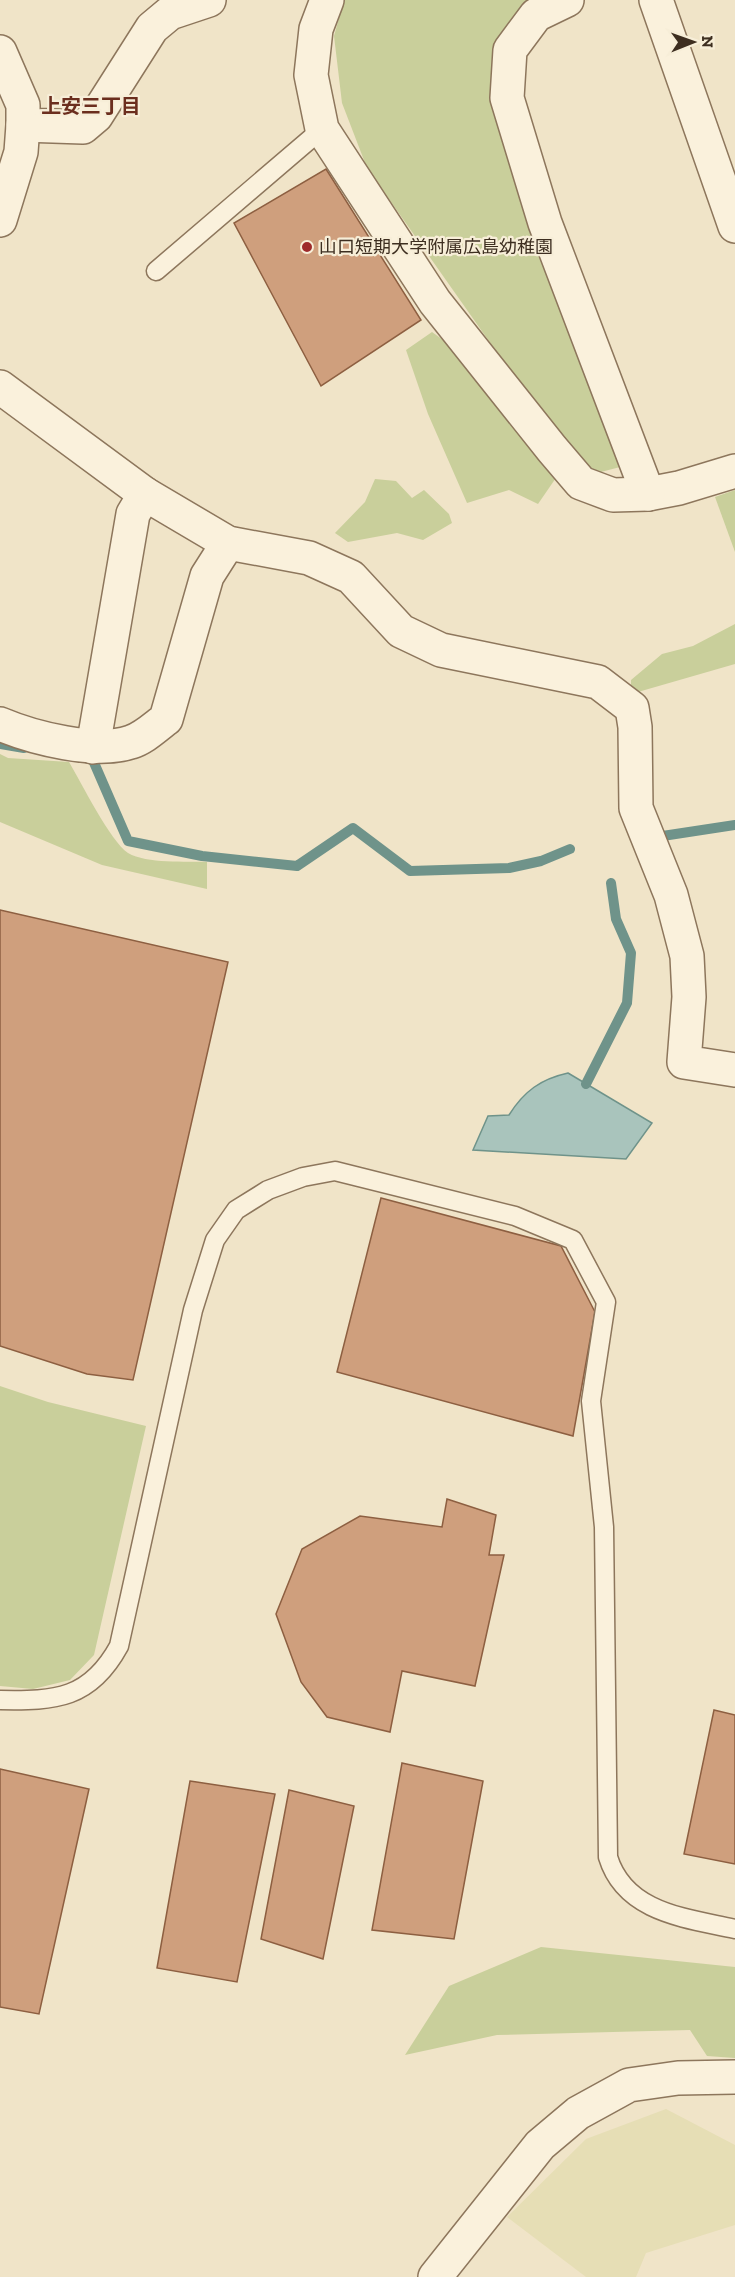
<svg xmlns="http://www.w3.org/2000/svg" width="735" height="2277" font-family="'Zilla Slab','Noto Sans JP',serif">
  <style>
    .farmland { fill: #e6deb5 }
    .green { fill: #c9cf9b }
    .water { fill: #a9c4bc; stroke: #6f938a; stroke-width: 1.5 }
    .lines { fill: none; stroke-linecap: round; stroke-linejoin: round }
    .stream { stroke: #6f938a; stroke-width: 10 }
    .building { fill: #cf9f7d; stroke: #8d5f41; stroke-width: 1.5 }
    .service-casing { stroke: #8d765c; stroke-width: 21 }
    .minor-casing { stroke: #8d765c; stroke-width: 36 }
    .service { stroke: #faf1dc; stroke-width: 18 }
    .minor { stroke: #faf1dc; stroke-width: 33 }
    .poi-dot { fill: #9e2a2b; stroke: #f7eed8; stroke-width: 2 }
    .labels { text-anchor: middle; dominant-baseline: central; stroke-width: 4.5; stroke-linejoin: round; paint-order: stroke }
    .poi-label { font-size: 18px; fill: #3d2e20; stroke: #f7eed8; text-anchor: start }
    .neighbourhood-label { font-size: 20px; font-weight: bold; fill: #6b2e1e; stroke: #f7eed8 }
  </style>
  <rect width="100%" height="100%" fill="#f0e4c8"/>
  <path class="farmland" d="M 666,2109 L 735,2145 L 735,2225 L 646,2253 L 636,2277 L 586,2277 L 507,2217 L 586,2139 Z"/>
  <g class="green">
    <path d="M 344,0 L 530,0 L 522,4 L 495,48 L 628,465 L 593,474 L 560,442 L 367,168 L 342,103 L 334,36 Z"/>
    <path d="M 432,332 L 453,347 L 560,472 L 538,504 L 509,490 L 467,503 L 428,414 L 406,350 Z"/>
    <path d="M 375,479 L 396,481 L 412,498 L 424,490 L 449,514 L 452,523 L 423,540 L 397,533 L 348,542 L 335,533 L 365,502 Z"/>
    <path d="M 735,490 L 735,552 L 715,497 Z"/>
    <path d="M 735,624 L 735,664 L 631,694 L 631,680 L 662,654 L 693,646 Z"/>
    <path d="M 0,754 L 8,758 L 69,762 C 81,782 110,841 128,853 C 147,864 186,861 207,862 L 207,889 L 102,865 L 0,822 Z"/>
    <path d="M 0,1386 L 48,1402 L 146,1426 L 94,1655 L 70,1680 L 33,1689 L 0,1686 Z"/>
    <path d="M 541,1947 L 735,1967 L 735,2058 L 707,2056 L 690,2030 L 497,2035 L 405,2055 L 449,1986 Z"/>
  </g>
  <path class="water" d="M 568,1073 L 652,1123 L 626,1159 L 473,1150 L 488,1116 L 509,1115 C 524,1091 541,1079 568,1073 Z"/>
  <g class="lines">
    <g class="stream">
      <path d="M 0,744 L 24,748"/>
      <path d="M 92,758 L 128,841 L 202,856 L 297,866 L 353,828 L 410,871 L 509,868 L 541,861 L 570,849"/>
      <path d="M 656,837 L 735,825"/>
      <path d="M 586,1084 L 627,1003 L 631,953 L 616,919 L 611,883"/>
    </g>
  </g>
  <g class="building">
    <path d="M 326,169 L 421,320 L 321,386 L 234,223 Z"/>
    <path d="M 0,910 L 228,962 L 133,1380 L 87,1374 L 0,1346 Z"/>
    <path d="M 381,1198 L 561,1246 L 595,1312 L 573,1436 L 337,1372 Z"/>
    <path d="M 447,1499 L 496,1515 L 489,1555 L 504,1555 L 475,1686 L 402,1671 L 390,1732 L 327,1717 L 301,1682 L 276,1614 L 302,1549 L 360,1516 L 442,1527 Z"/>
    <path d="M 714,1710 L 735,1715 L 735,1864 L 684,1854 Z"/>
    <path d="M 402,1763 L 483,1781 L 454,1939 L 372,1930 Z"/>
    <path d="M 0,1769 L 89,1789 L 39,2014 L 0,2007 Z"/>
    <path d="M 190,1781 L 275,1794 L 237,1982 L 157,1968 Z"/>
    <path d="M 289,1790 L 354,1806 L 323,1959 L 261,1939 Z"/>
  </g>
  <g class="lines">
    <g class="service-casing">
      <g id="service">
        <path d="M 156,271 L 322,129"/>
        <path d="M 0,1700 C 56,1701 90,1699 119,1646 L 193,1310 L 215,1240 L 236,1210 L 268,1190 L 303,1177 L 335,1171 L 515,1216 L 573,1240 L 606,1302 L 591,1401 L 604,1527 L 608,1857 C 625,1913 686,1918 735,1929"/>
      </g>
    </g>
    <g class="minor-casing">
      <g id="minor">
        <path d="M 327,0 L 316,29 L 311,75 L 322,129 L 435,302 L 552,449 L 581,483 L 613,495 L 648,494 L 679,488 L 735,471"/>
        <path d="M 567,0 L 536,15 L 510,50 L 507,98 L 545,223 L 648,494"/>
        <path d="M 656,0 L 735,226"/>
        <path d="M 0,52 L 23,105 L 23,125 L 83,127 L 96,116 L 152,28 L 170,13 L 209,0"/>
        <path d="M 0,220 L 21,152 L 23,125"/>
        <path d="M 0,387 L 145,494 L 228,543 L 309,558 L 351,577 L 401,631 L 441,650 L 598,682 L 632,708 L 635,727 L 636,808 L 671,895 L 687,956 L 689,997 L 684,1062 L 735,1070"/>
        <path d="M 0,724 C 33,738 96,754 131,742 C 144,738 155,727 166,719 L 207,576 L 228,543"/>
        <path d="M 93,747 L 133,514 L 145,494"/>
        <path d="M 435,2277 L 540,2145 L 578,2113 L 629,2085 L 678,2078 L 735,2077"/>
      </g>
    </g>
    <use href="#service" class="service"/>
    <use href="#minor" class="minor"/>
  </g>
  <circle class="poi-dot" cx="307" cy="247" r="6"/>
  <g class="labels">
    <g class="poi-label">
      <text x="319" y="247">山口短期大学附属広島幼稚園</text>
    </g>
    <g class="neighbourhood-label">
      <text x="91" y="106">上安三丁目</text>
    </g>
  </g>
  <g transform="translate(693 42) rotate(89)" stroke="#f7eed8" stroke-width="4.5" paint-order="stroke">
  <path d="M0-4.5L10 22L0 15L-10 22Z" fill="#3d2e20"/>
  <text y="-9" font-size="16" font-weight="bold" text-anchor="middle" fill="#3d2e20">N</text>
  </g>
</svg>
